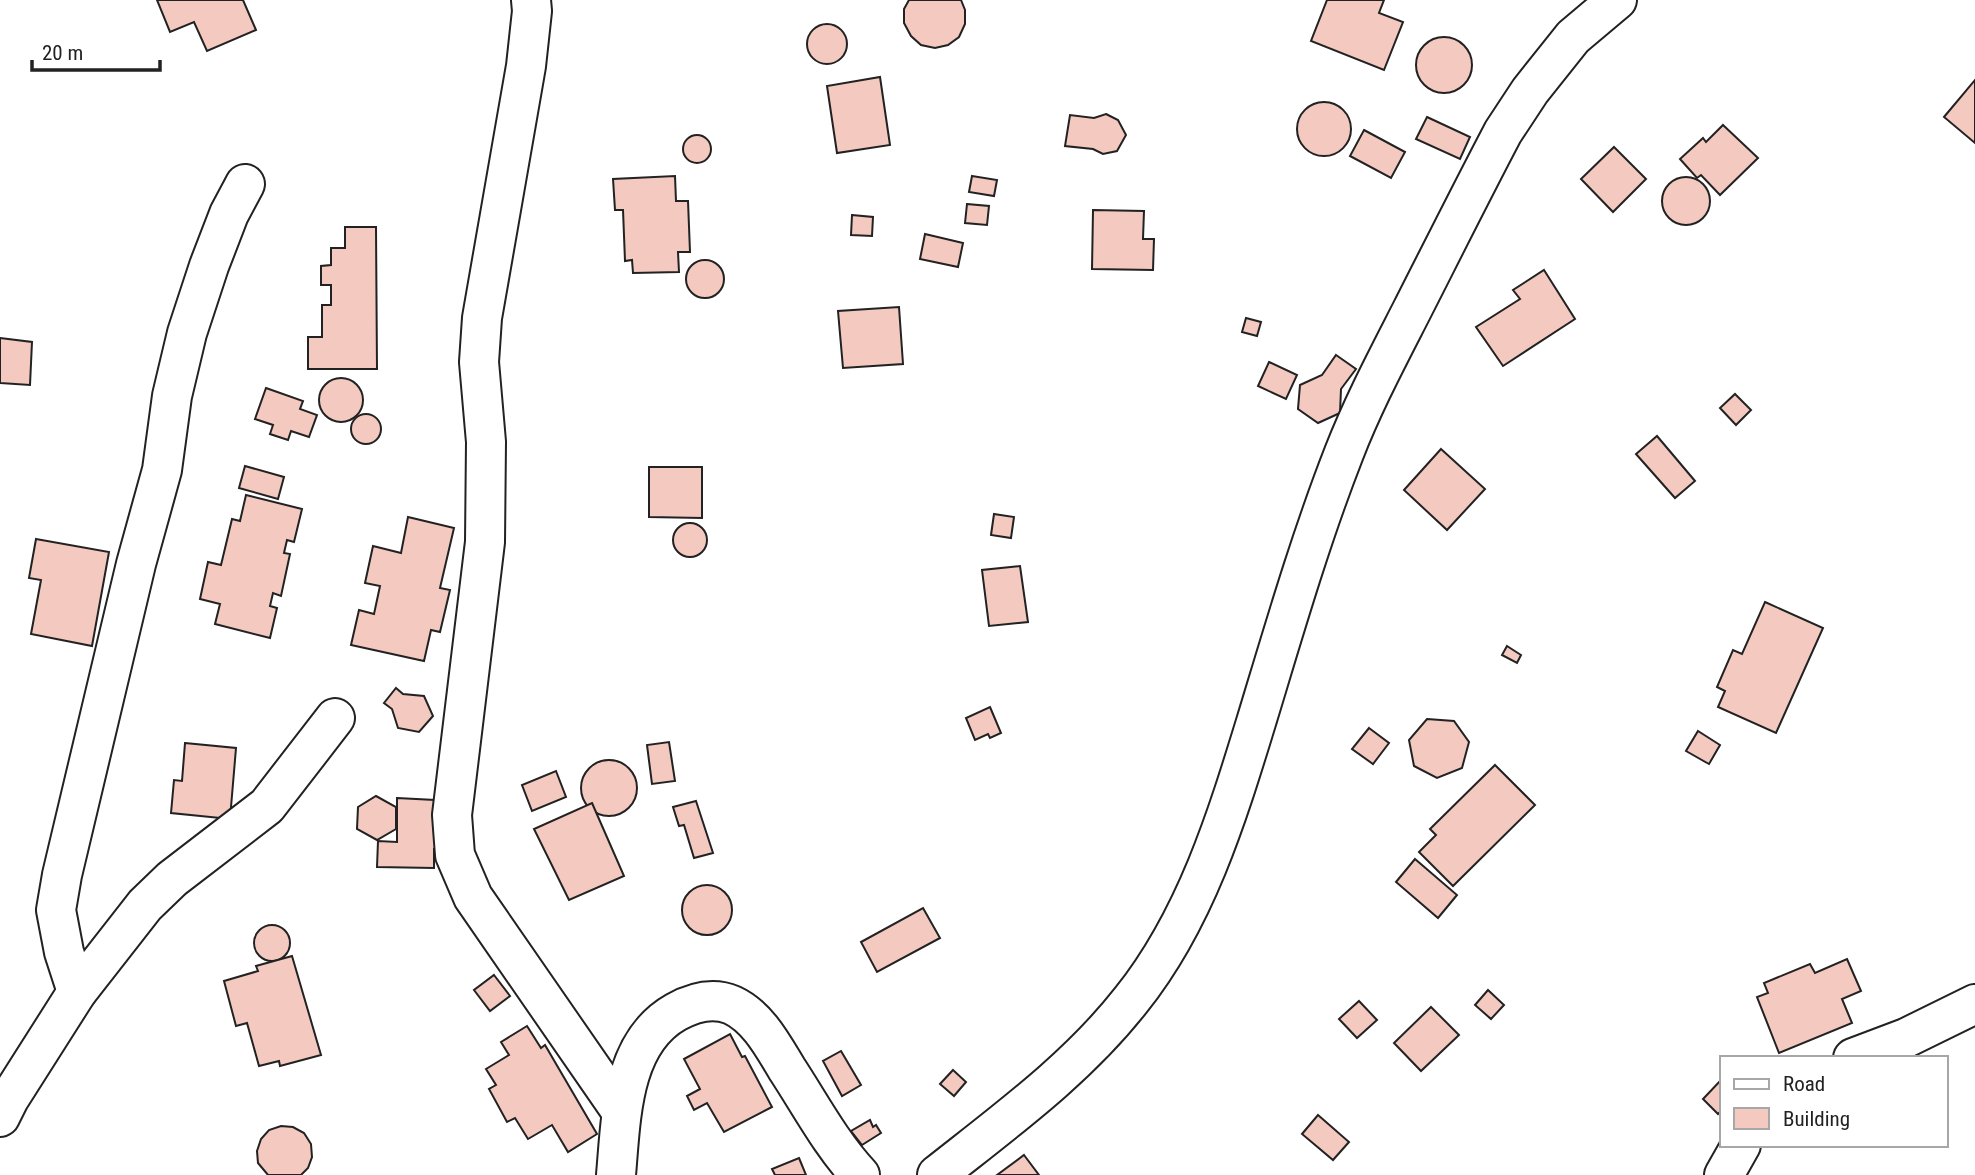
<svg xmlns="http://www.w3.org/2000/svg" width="1975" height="1175" font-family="'Roboto Condensed',sans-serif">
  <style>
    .building { fill: #f3c9c0; stroke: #222; stroke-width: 2 }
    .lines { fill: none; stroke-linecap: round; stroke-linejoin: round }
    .minor-casing { stroke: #222; stroke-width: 42 }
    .minor { stroke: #fff; stroke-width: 38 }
  </style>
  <rect width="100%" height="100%" fill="#fff"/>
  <g class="building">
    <path d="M 157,0 L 243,0 L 256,30 L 207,51 L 194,22 L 170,32 Z"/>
    <path d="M 909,0 L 961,0 L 965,10 L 965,24 L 959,37 L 948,45 L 935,48 L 921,45 L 911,36 L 904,23 L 904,9 Z"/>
    <path d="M 1327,0 L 1384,0 L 1379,13 L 1403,22 L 1384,70 L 1311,41 Z"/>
    <circle cx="827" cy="44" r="20"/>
    <circle cx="1444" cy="65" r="28"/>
    <path d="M 880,77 L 890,145 L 837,153 L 827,86 Z"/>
    <path d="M 1975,80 L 1975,143 L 1944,117 Z"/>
    <circle cx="1324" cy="129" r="27"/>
    <path d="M 1106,114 L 1118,120 L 1126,135 L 1117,151 L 1103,154 L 1093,149 L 1065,146 L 1070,115 L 1094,118 Z"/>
    <path d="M 1427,117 L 1470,137 L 1460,159 L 1416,139 Z"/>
    <path d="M 1723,125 L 1758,158 L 1720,195 L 1701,175 L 1697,178 L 1680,159 L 1703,138 L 1706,142 Z"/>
    <path d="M 1364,130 L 1405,152 L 1391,178 L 1350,156 Z"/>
    <circle cx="697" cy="149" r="14"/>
    <path d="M 1614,147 L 1646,179 L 1613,212 L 1581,179 Z"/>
    <path d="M 675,176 L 676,201 L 688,201 L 690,252 L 678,252 L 679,272 L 633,273 L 632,260 L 625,261 L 623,210 L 615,210 L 613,179 Z"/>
    <path d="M 972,176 L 997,180 L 994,196 L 969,192 Z"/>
    <circle cx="1686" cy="201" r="24"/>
    <path d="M 967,204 L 989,206 L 987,225 L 965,223 Z"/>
    <path d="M 1093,210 L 1144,211 L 1143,239 L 1154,239 L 1153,270 L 1092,269 Z"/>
    <path d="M 852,215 L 873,217 L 872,236 L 851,235 Z"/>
    <path d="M 345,227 L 376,227 L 377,369 L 308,369 L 308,337 L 322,337 L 322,305 L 331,305 L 331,285 L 321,285 L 321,266 L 331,265 L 331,248 L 345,248 Z"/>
    <path d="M 925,234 L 963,243 L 958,267 L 920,259 Z"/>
    <circle cx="705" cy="279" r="19"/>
    <path d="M 1544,270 L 1575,319 L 1503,366 L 1476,327 L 1520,299 L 1513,290 Z"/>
    <path d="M 899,307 L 903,364 L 843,368 L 838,311 Z"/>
    <path d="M 1246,318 L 1261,322 L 1257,336 L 1242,332 Z"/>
    <path d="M 0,338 L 32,342 L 30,385 L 0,383 Z"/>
    <path d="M 1336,355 L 1356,369 L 1341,389 L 1340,413 L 1318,423 L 1298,409 L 1300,385 L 1322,375 Z"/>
    <path d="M 1269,362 L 1297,375 L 1286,399 L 1258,386 Z"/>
    <circle cx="341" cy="400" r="22"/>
    <path d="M 266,388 L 303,401 L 300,409 L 317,415 L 309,437 L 291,431 L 288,440 L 270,434 L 273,425 L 255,419 Z"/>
    <path d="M 1735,394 L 1751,410 L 1736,425 L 1720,408 Z"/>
    <circle cx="366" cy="429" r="15"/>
    <path d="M 1657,436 L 1695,481 L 1675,498 L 1636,454 Z"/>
    <path d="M 1441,449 L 1485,489 L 1447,530 L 1404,490 Z"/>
    <path d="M 245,466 L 284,477 L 278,499 L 239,488 Z"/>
    <path d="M 649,467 L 702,467 L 702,518 L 649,517 Z"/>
    <path d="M 246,495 L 302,509 L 294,542 L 287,540 L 284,553 L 290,554 L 281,596 L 273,593 L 270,606 L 277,608 L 270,638 L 215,624 L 220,604 L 200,599 L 208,562 L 221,565 L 232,519 L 240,521 Z"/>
    <path d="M 994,514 L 1014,517 L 1011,538 L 991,535 Z"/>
    <path d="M 408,517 L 454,528 L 440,588 L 450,590 L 440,632 L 431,630 L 424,661 L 351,645 L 359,610 L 374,614 L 380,586 L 365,583 L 373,546 L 401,553 Z"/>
    <circle cx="690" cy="540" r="17"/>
    <path d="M 36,539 L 109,552 L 92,646 L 31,634 L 41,580 L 29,578 Z"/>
    <path d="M 1020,566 L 1028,622 L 989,626 L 982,570 Z"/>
    <path d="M 1765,602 L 1823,628 L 1776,733 L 1718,707 L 1725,691 L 1717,687 L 1733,650 L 1742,654 Z"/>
    <path d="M 1507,646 L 1521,655 L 1517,663 L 1502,655 Z"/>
    <path d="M 396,688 L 403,694 L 424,696 L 433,716 L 419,732 L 398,728 L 392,709 L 384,703 Z"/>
    <path d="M 990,707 L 1001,733 L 990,738 L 988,734 L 975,740 L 966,718 Z"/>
    <path d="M 1427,719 L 1454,721 L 1469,742 L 1462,768 L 1437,778 L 1414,766 L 1409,740 Z"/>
    <path d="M 1369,728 L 1389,743 L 1373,764 L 1352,749 Z"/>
    <path d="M 1698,731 L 1720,745 L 1709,764 L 1686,751 Z"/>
    <path d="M 669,742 L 675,781 L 652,784 L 647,745 Z"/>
    <path d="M 185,743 L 236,748 L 230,819 L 171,813 L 174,780 L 182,781 Z"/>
    <circle cx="609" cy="788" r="28"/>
    <path d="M 1495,765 L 1535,805 L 1453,886 L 1419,852 L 1436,835 L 1430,829 Z"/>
    <path d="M 556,771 L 566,797 L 532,811 L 522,785 Z"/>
    <path d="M 376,796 L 396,807 L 396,829 L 377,840 L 357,829 L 358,807 Z"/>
    <path d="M 397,798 L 435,800 L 447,849 L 434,849 L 434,868 L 377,867 L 378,841 L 397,842 Z"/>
    <path d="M 696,801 L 713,853 L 694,858 L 684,825 L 679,826 L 673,807 Z"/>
    <path d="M 592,803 L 624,876 L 569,900 L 534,829 Z"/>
    <path d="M 1415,859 L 1457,895 L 1438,918 L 1396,882 Z"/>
    <circle cx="707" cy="910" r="25"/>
    <path d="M 923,908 L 940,938 L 877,972 L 861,942 Z"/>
    <circle cx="272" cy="943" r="18"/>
    <path d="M 292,956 L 321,1055 L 280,1066 L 279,1061 L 259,1066 L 247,1023 L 236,1026 L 224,981 L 258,971 L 256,966 Z"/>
    <path d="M 1847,959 L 1861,991 L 1842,999 L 1852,1023 L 1779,1053 L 1757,997 L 1768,993 L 1764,983 L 1810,964 L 1815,973 Z"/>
    <path d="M 494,975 L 510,996 L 490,1011 L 474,990 Z"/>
    <path d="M 1488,990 L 1504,1005 L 1491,1019 L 1475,1005 Z"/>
    <path d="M 1359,1001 L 1377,1020 L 1357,1038 L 1339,1019 Z"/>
    <path d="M 1431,1007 L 1459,1035 L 1421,1071 L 1394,1043 Z"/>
    <path d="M 527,1026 L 541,1048 L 545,1045 L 597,1134 L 568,1152 L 552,1125 L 528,1139 L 515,1118 L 507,1122 L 489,1089 L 496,1085 L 486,1069 L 509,1055 L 501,1042 Z"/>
    <path d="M 730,1034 L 742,1057 L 745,1056 L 772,1107 L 724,1132 L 707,1103 L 694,1110 L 687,1096 L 700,1089 L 684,1059 Z"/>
    <path d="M 841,1051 L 861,1085 L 842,1096 L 823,1061 Z"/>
    <path d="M 953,1070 L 966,1082 L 954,1096 L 940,1084 Z"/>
    <path d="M 1721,1080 L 1721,1111 L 1718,1114 L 1703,1099 Z"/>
    <path d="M 1318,1115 L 1349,1142 L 1333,1160 L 1302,1134 Z"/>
    <path d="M 870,1120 L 873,1127 L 876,1125 L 881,1133 L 862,1145 L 851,1131 Z"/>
    <path d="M 281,1126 L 293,1127 L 304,1133 L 311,1144 L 312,1157 L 308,1168 L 301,1175 L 268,1175 L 258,1163 L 257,1151 L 261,1139 L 269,1130 Z"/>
    <path d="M 1024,1155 L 1039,1175 L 997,1175 Z"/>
    <path d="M 799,1158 L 806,1175 L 775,1175 L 772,1169 Z"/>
  </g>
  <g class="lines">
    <g class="minor-casing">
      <g id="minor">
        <path d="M 531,0 L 532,11 L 526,66 L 482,318 L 479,362 L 486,442 L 485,542 L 452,815 L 455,855 L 473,897 L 621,1111"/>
        <path d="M 77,992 L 64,952 L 56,910 L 62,875 L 136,564 L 162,470 L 172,396 L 187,333 L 209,266 L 229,214 L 245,184"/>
        <path d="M 1853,1058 L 1906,1038 L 1975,1004"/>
        <path d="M 0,1117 L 9,1099 L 77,992 L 145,905 L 172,879 L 267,806 L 335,718"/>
        <path d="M 616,1175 C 621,1119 621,1043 676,1012 C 694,1002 713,997 732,1005 C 758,1017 773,1046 787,1069 C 810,1104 831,1144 860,1175"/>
        <path d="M 937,1175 C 1005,1121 1077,1069 1131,1000 C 1196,919 1227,817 1257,719 C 1284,630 1310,540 1344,453 C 1363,404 1388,357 1412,310 C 1442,251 1472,191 1503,132 L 1530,91 L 1573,37 L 1617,0"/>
        <path d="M 1724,1175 L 1741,1145"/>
      </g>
    </g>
    <use href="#minor" class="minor"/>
  </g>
  <rect x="1720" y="1056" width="228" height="91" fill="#ffffff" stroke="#a7a7a7" stroke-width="2"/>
  <rect x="1734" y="1079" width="35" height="10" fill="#ffffff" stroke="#a7a7a7" stroke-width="2"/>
  <text x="1783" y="1091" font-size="21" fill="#222222">Road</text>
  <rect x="1734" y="1108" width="35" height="21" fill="#f3c9c0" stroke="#a7a7a7" stroke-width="2"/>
  <text x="1783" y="1126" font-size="21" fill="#222222">Building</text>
  <path d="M32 60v10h128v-10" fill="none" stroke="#222222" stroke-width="3.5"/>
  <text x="42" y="60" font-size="21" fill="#222222" stroke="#ffffff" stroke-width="5" paint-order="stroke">20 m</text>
</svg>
